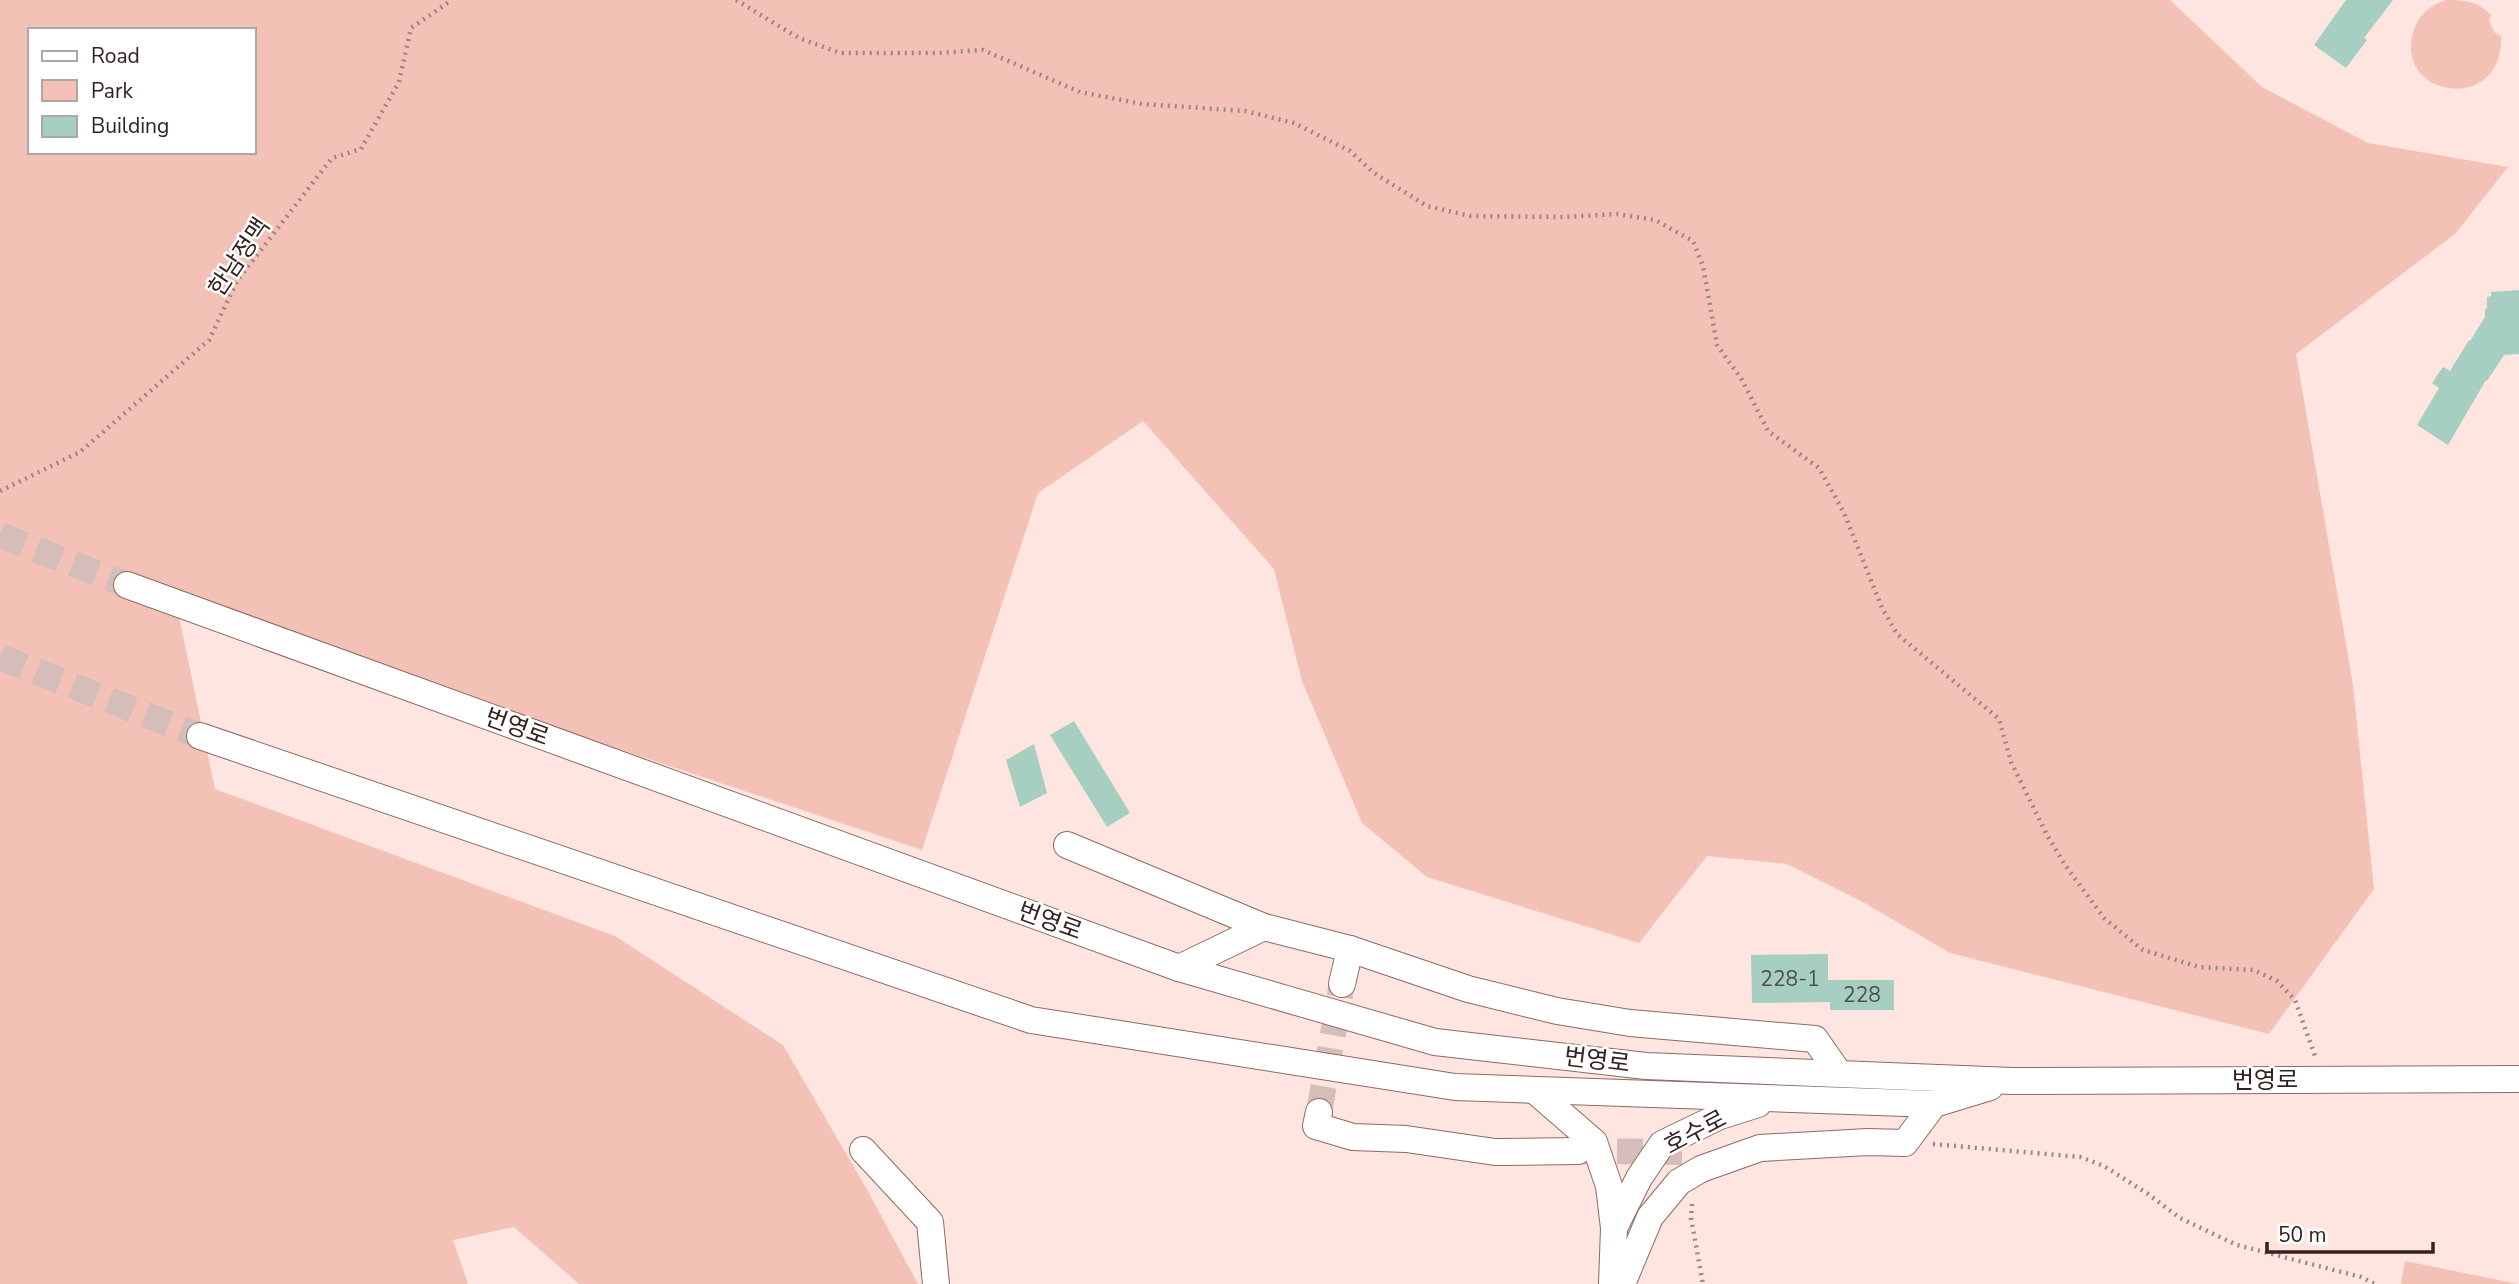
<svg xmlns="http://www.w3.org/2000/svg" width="2519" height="1284" font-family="'Nunito Sans','Noto Sans KR',sans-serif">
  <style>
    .green { fill: #f4c1b7; fill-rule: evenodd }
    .building { fill: #a6cfc2 }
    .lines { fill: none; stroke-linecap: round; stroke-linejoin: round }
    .minor-tunnel { stroke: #d5beba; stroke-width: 26; stroke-dasharray: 26 13; stroke-linecap: butt }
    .minor-casing { stroke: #8d6a63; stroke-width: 28 }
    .path { stroke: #9c8784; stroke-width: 4.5; stroke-dasharray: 2 5; stroke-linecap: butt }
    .minor { stroke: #fff; stroke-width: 26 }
    .labels { text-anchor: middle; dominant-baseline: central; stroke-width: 5; stroke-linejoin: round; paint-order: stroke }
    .number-label { font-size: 21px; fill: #4f4e49 }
    .street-label { font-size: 24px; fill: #322321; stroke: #fff }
  </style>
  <rect width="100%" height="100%" fill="#fee5e0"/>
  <g class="green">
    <path d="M 0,0 L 2170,0 L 2262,87 L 2368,143 L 2508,167 L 2455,234 L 2296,354 L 2353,685 L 2374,889 L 2269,1034 L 1950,953 L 1861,901 L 1787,864 L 1707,856 L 1639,943 L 1427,877 L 1362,823 L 1302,681 L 1274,569 L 1143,421 L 1038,493 L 922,850 L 176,602 L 215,789 L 615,936 L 783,1045 L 869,1193 L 918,1284 L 579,1284 L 514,1227 L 453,1240 L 468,1284 L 0,1284 ZM 30,30 L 254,30 L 254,152 L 30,152 Z"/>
    <path d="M 2446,0 C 2465,0 2477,1 2491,15 L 2489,21 L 2495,33 L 2501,36 C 2504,115 2395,98 2413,33 C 2417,16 2430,5 2446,0 Z"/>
    <path d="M 2405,1261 L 2518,1284 L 2401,1284 Z"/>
  </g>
  <g class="building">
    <path d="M 2346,0 L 2393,0 L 2364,38 L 2367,40 L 2346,68 L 2314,45 Z"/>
    <path d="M 2519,290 L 2519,354 L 2504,355 L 2487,381 L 2486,380 L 2448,445 L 2417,425 L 2439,388 L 2432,383 L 2443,367 L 2450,371 L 2469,340 L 2470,341 L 2485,317 L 2485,309 L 2487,308 L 2487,297 L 2491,296 L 2491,292 Z"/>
    <path d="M 1074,721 L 1130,813 L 1107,827 L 1050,735 Z"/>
    <path d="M 1034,744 L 1047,793 L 1020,807 L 1006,760 Z"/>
    <path d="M 1828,954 L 1828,980 L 1894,980 L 1894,1010 L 1830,1010 L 1830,1002 L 1752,1003 L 1751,955 Z"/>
  </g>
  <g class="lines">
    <g class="minor-tunnel">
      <path d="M 0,535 L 127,585"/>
      <path d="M 0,657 L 200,736"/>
      <path d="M 1319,1112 L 1342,984"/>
      <path d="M 1578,1151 L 1682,1152"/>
    </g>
    <g class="minor-casing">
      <g id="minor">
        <path d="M 127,585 L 1179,968 L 1435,1042 L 1646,1066 L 2012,1081 L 2519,1079"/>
        <path d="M 200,736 L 1031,1020 L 1455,1087 L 1934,1104 L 1990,1087"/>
        <path d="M 1067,845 L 1264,927"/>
        <path d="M 1179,968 L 1264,927 L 1350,949 L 1468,989 L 1557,1011 L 1630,1023 L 1815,1039 L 1838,1072"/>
        <path d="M 1342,984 L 1350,949"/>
        <path d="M 1534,1090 L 1594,1142 L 1609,1186 L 1614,1228 L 1612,1284"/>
        <path d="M 1319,1112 L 1316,1126 L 1353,1137 L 1406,1139 L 1495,1152 L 1578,1151"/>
        <path d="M 863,1150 L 930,1222 L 936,1284"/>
        <path d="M 1614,1228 L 1639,1178 L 1662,1144 L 1720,1116 L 1758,1104"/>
        <path d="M 1622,1284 L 1650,1217 L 1679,1182 L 1701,1169 L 1760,1148 L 1868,1142 L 1905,1143 L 1934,1104"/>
      </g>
    </g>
    <g class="path">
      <path d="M 736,0 L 799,38 L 840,53 L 937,53 L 983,50 L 1080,92 L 1142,104 L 1245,111 L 1294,123 L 1350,151 L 1374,173 L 1427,206 L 1470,216 L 1564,217 L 1617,214 L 1655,220 L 1693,241 L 1703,266 L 1717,345 L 1742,380 L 1768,431 L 1819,468 L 1844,513 L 1882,608 L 1897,634 L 1999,719 L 2011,762 L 2047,835 L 2065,865 L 2104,918 L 2143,950 L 2199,967 L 2254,970 L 2277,981 L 2295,1000 L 2315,1056"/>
      <path d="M 0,491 L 80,452 L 209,340 L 237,281 L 332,158 L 361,149 L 399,82 L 411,28 L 452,0"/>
      <path d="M 1933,1144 L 2080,1157 L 2104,1166 L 2148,1194 L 2180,1218 L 2237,1245 L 2361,1277 L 2375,1284"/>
      <path d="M 1692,1204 L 1691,1218 L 1703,1284"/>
    </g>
    <use href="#minor" class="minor"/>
  </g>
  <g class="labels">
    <g class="number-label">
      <text x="1790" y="979">228-1</text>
      <text x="1862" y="995">228</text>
    </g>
    <g class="street-label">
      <text transform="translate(239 257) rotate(-56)">한남정맥</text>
      <text transform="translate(517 727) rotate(20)">번영로</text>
      <text transform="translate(1050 921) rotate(20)">번영로</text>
      <text transform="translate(1597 1060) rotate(7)">번영로</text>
      <text x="2265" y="1080">번영로</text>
      <text transform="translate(1695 1132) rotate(-28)">호수로</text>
    </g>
  </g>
  <rect x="28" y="28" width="228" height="126" fill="#ffffff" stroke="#ada7a6" stroke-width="2"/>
  <rect x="42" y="51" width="35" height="10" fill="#ffffff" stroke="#ada7a6" stroke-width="2"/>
  <text x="91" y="63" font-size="21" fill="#322321">Road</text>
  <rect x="42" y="80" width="35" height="21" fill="#f4c1b7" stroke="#ada7a6" stroke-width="2"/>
  <text x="91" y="98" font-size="21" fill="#322321">Park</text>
  <rect x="42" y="116" width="35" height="21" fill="#a6cfc2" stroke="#ada7a6" stroke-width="2"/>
  <text x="91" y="133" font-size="21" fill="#322321">Building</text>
  <path d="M2267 1242v10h166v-10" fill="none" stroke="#322321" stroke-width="3.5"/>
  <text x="2278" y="1242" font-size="21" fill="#322321" stroke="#ffffff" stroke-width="5" paint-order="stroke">50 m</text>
</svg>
